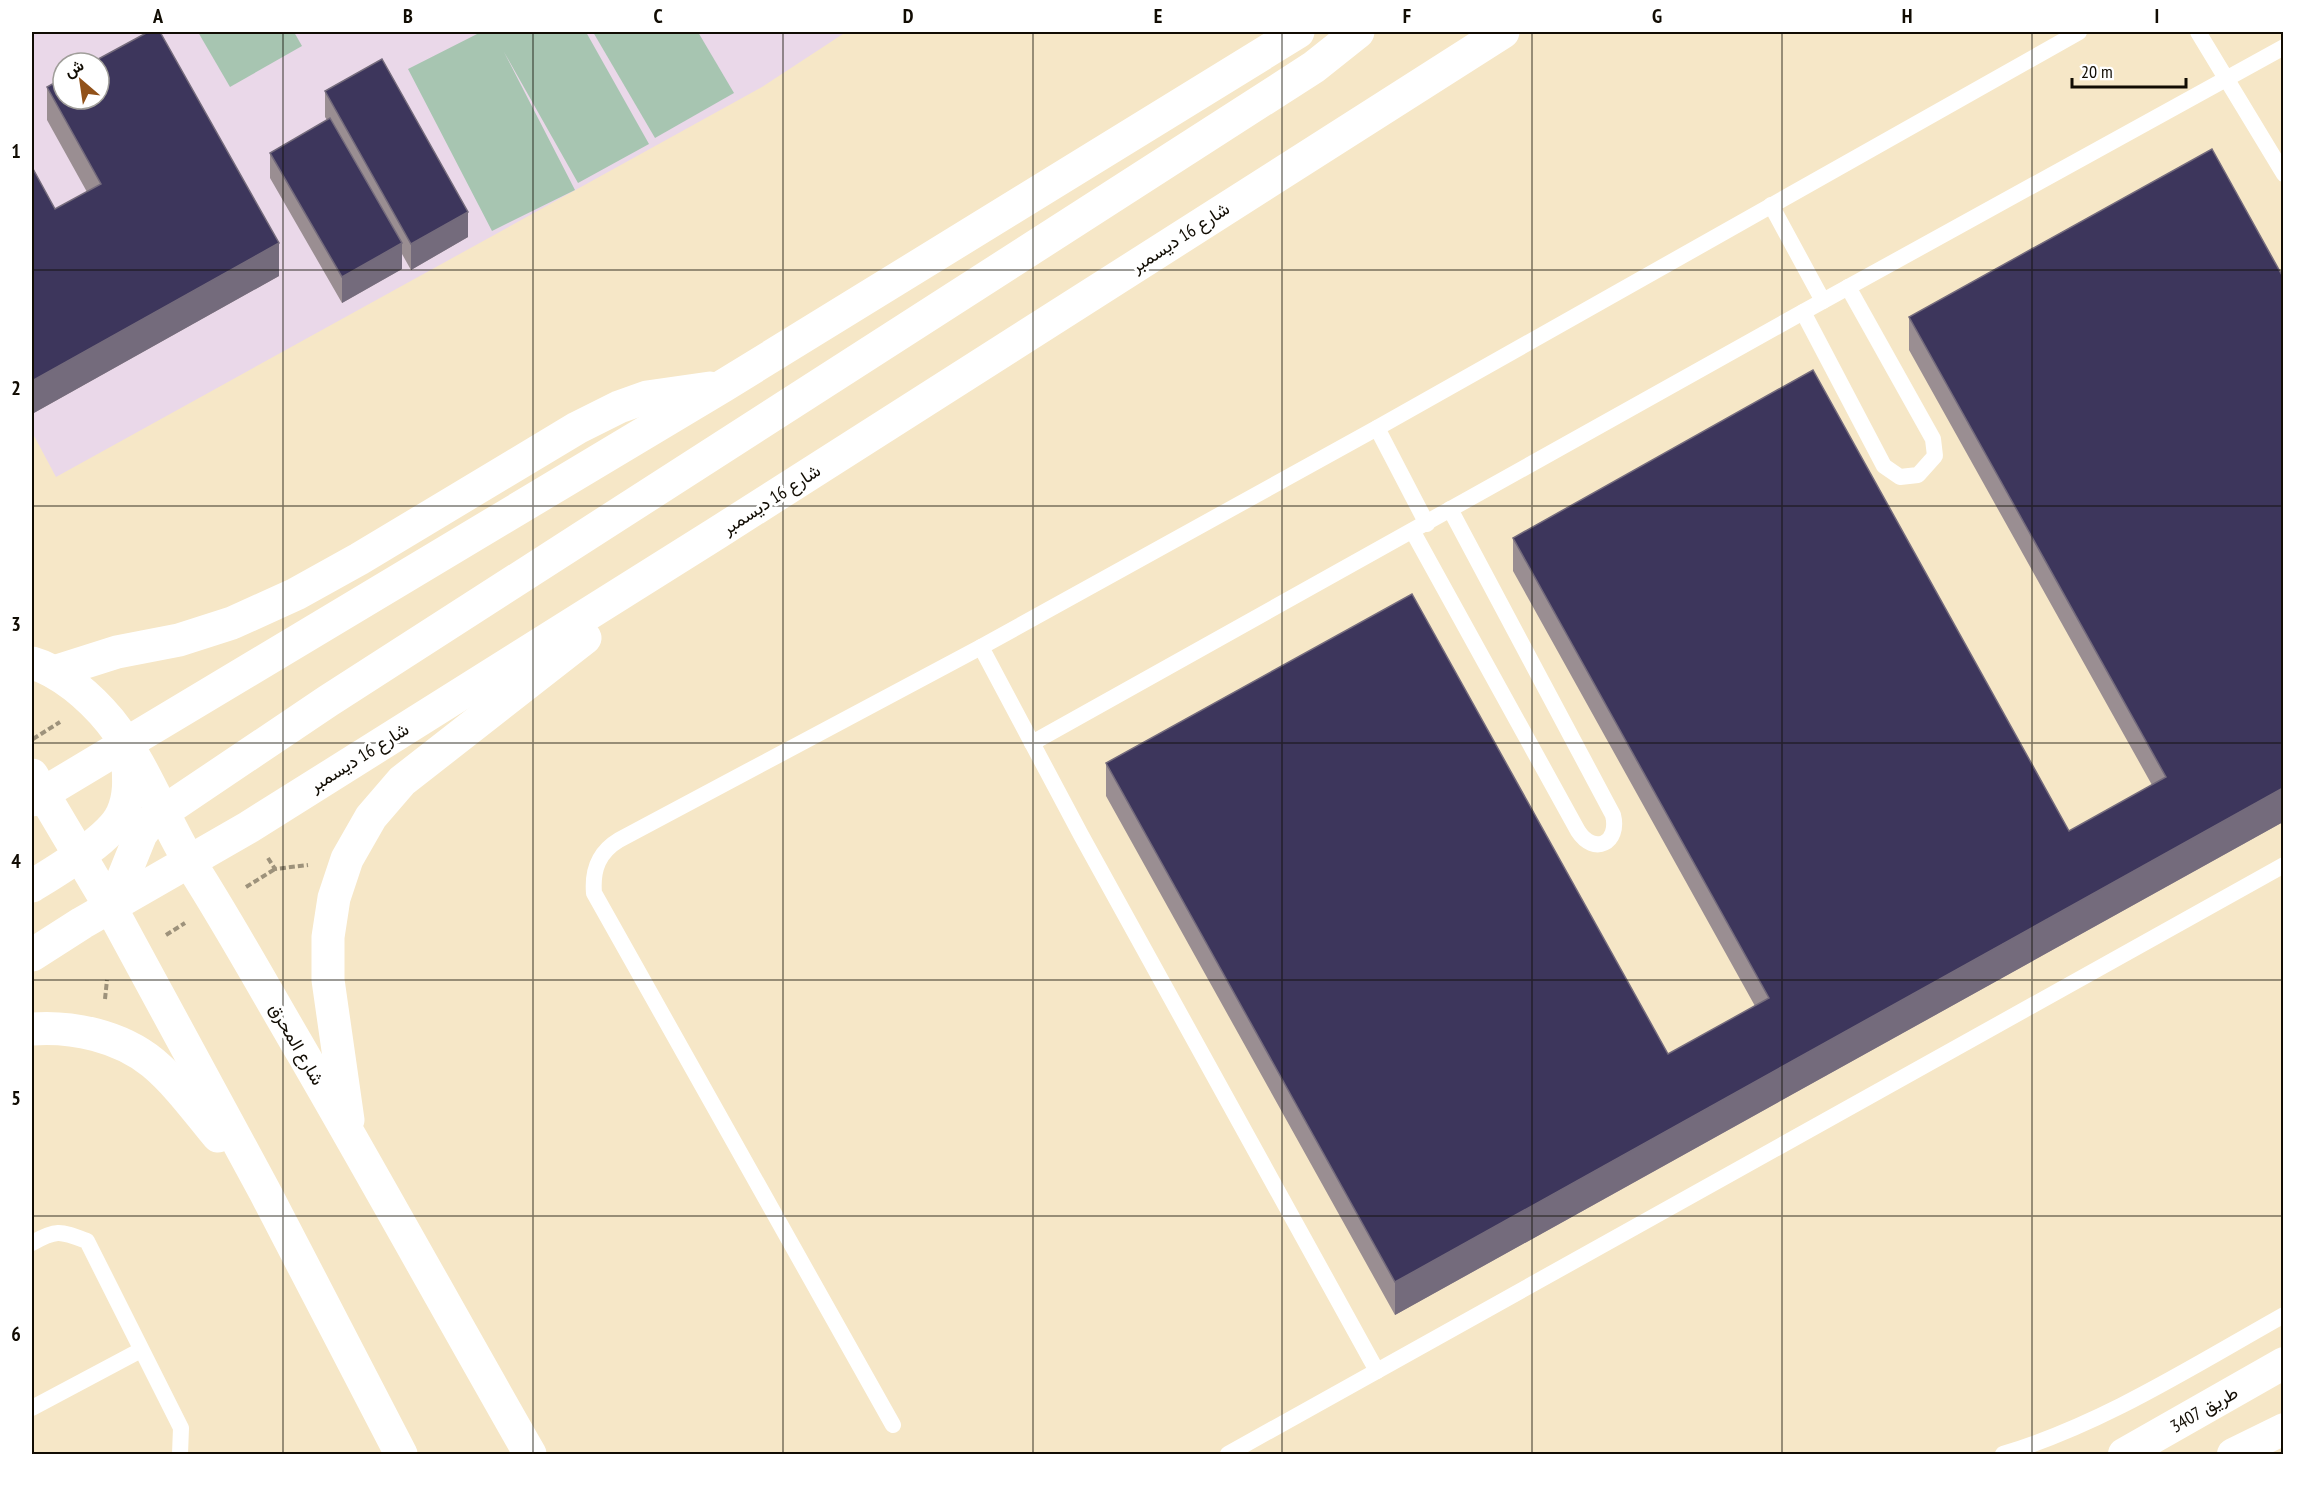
<svg xmlns="http://www.w3.org/2000/svg" width="2315" height="1486" font-family="'PT Sans Narrow',Vazirmatn,sans-serif">
  <style>
    .education { fill: #ead8e9; fill-rule: evenodd }
    .pitch { fill: #a7c5b1 }
    .lines { fill: none; stroke-linecap: round; stroke-linejoin: round }
    .path { stroke: #9d927b; stroke-width: 4; stroke-dasharray: 6 3; stroke-linecap: butt }
    .lane { stroke: #fff; stroke-width: 16 }
    .street { stroke: #fff; stroke-width: 32 }
    .secondary { stroke: #fff; stroke-width: 33 }
    .wall { fill: #9a8e92 }
    .shaded-wall { fill: #746b7c }
    .building { fill: #3d365c; stroke: #746b7c; stroke-width: 1.5 }
    .grid { fill: none; stroke: #110c03; stroke-width: 1.5; stroke-opacity: 0.55 }
    .labels { text-anchor: middle; dominant-baseline: central; stroke-width: 6; stroke-linejoin: round; paint-order: stroke }
    .street-label { font-size: 18px; fill: #110c03; stroke: #fff }
    .neatline { fill: none; stroke: #110c03; stroke-width: 2 }
    .grid-label { font-size: 20px; text-anchor: middle; font-weight: bold; fill: #110c03 }
  </style>
  <rect width="100%" height="100%" fill="#f6e7c7"/>
  <path class="education" d="M 32,32 L 846,32 L 762,87 L 56,477 L 32,432 ZM 63,63 L 99,63 L 99,99 L 63,99 Z"/>
  <g class="pitch">
    <path d="M 198,32 L 294,32 L 302,46 L 230,87 Z"/>
    <path d="M 481,32 L 586,32 L 649,144 L 578,183 L 504,52 L 575,190 L 492,231 L 408,69 Z"/>
    <path d="M 593,32 L 698,32 L 734,93 L 655,138 Z"/>
  </g>
  <g class="lines">
    <g class="path">
      <path d="M 33,739 L 60,722"/>
      <path d="M 268,858 L 275,869 L 308,865"/>
      <path d="M 246,887 L 275,869"/>
      <path d="M 166,935 L 185,923"/>
      <path d="M 105,999 L 107,980"/>
    </g>
    <g class="lane">
      <path d="M 2198,32 L 2284,174"/>
      <path d="M 1771,205 L 1823,301"/>
      <path d="M 1803,312 L 1884,466 L 1900,477 L 1918,475 L 1935,456 L 1933,439 L 1848,287"/>
      <path d="M 1377,428 L 1427,524"/>
      <path d="M 1413,532 L 1578,831 C 1594,856 1620,843 1613,815 L 1450,509"/>
      <path d="M 981,647 L 1081,835 L 1377,1371"/>
      <path d="M 1032,743 L 1803,312 L 2284,47"/>
      <path d="M 32,1243 C 57,1229 60,1231 87,1241 L 181,1428 L 180,1454"/>
      <path d="M 32,1408 L 141,1350"/>
      <path d="M 893,1425 L 594,893 C 592,869 599,852 619,840 L 981,647 L 1377,428 L 2079,32"/>
      <path d="M 1228,1454 L 2284,865"/>
      <path d="M 2003,1454 C 2103,1424 2193,1366 2284,1315"/>
    </g>
    <g class="street">
      <path d="M 2124,1454 L 2284,1363"/>
      <path d="M 2233,1454 L 2284,1429"/>
    </g>
    <g class="secondary">
      <path d="M 32,663 C 61,671 91,698 110,721 C 145,765 163,819 192,866 C 231,927 266,991 303,1054 C 380,1187 454,1321 530,1454"/>
      <path d="M 54,672 L 117,652 L 179,640 L 232,623 L 296,594 L 359,559 L 577,428 L 619,407 L 647,397 L 710,388"/>
      <path d="M 32,775 L 111,908 L 265,1192 L 401,1454"/>
      <path d="M 32,800 L 723,386 L 1298,32"/>
      <path d="M 32,886 C 56,871 111,839 122,814 C 132,793 128,771 127,749"/>
      <path d="M 111,908 L 141,834 L 150,822 L 163,812 L 328,701 L 1314,67 L 1358,32"/>
      <path d="M 32,955 L 82,923 L 249,827 L 717,533 L 1503,32"/>
      <path d="M 32,1029 C 73,1026 120,1036 153,1063 C 178,1084 197,1111 218,1136"/>
      <path d="M 348,1120 L 328,980 L 328,937 L 334,898 L 347,859 L 371,817 L 402,781 L 585,638"/>
    </g>
  </g>
  <g class="wall">
    <path d="M 47,87 L 279,276 L 32,414 L 32,167 L 55,209 L 87,192 L 47,120 Z"/>
    <path d="M 325,91 L 468,237 L 411,270 L 402,254 L 402,269 L 342,303 L 270,178 L 270,153 L 327,120 L 325,117 Z"/>
    <path d="M 1909,317 L 2283,822 L 1395,1315 L 1106,796 L 1106,763 L 1668,1054 L 1755,1006 L 1513,571 L 1513,538 L 2069,831 L 2152,785 L 1909,350 Z"/>
  </g>
  <g class="shaded-wall">
    <path d="M 468,212 L 468,237 L 411,270 L 411,244 Z"/>
    <path d="M 279,243 L 279,276 L 32,414 L 32,381 Z"/>
    <path d="M 402,243 L 402,269 L 342,303 L 342,277 Z"/>
    <path d="M 2283,788 L 2283,822 L 1395,1315 L 1395,1282 Z"/>
  </g>
  <g class="building">
    <path d="M 148,32 L 160,32 L 279,243 L 32,381 L 32,167 L 55,209 L 101,184 L 47,87 L 63,78 L 63,99 L 99,99 L 99,63 L 91,63 Z"/>
    <path d="M 382,59 L 468,212 L 411,244 L 325,91 Z"/>
    <path d="M 330,118 L 402,243 L 342,277 L 270,153 Z"/>
    <path d="M 2212,149 L 2283,277 L 2283,788 L 1395,1282 L 1106,763 L 1412,594 L 1668,1054 L 1769,998 L 1513,538 L 1813,370 L 2069,831 L 2166,777 L 1909,317 Z"/>
  </g>
  <path class="grid" d="M 283,32 L 283,1454M 533,32 L 533,1454M 783,32 L 783,1454M 1033,32 L 1033,1454M 1282,32 L 1282,1454M 1532,32 L 1532,1454M 1782,32 L 1782,1454M 2032,32 L 2032,1454M 32,270 L 2284,270M 32,506 L 2284,506M 32,743 L 2284,743M 32,980 L 2284,980M 32,1216 L 2284,1216"/>
  <g class="labels">
    <g class="street-label">
      <text transform="translate(1180 237) rotate(-33)">شارع 16 ديسمبر</text>
      <text transform="translate(771 499) rotate(-33)">شارع 16 ديسمبر</text>
      <text transform="translate(359 757) rotate(-32)">شارع 16 ديسمبر</text>
      <text transform="translate(297 1044) rotate(60)">شارع المحرق</text>
      <text transform="translate(2204 1409) rotate(-30)">طريق 3407</text>
    </g>
  </g>
  <rect width="2315" height="1486" fill="none" stroke="#ffffff" stroke-width="66"/>
  <g transform="translate(81 81) rotate(331)"><circle r="28" fill="#ffffff" stroke="#a09e9a" stroke-width="1.5"/>
  <path d="M0-4.5L10 22L0 15L-10 22Z" fill="#915119"/>
  <text y="-9" font-size="16" font-weight="bold" text-anchor="middle" fill="#110c03">ش</text>
  </g>
  <path d="M2072 78v9h114v-9" fill="none" stroke="#110c03" stroke-width="3"/>
  <text x="2081" y="78" font-size="18" fill="#110c03" stroke="#ffffff" stroke-width="4.5" paint-order="stroke">20 m</text>
  <rect x="33" y="33" width="2249" height="1420" class="neatline"/>
  <g class="grid-label">
    <text x="158" y="23">A</text>
    <text x="408" y="23">B</text>
    <text x="658" y="23">C</text>
    <text x="908" y="23">D</text>
    <text x="1158" y="23">E</text>
    <text x="1407" y="23">F</text>
    <text x="1657" y="23">G</text>
    <text x="1907" y="23">H</text>
    <text x="2157" y="23">I</text>
    <text x="16" y="158">1</text>
    <text x="16" y="395">2</text>
    <text x="16" y="631">3</text>
    <text x="16" y="868">4</text>
    <text x="16" y="1105">5</text>
    <text x="16" y="1341">6</text>
  </g>
</svg>
